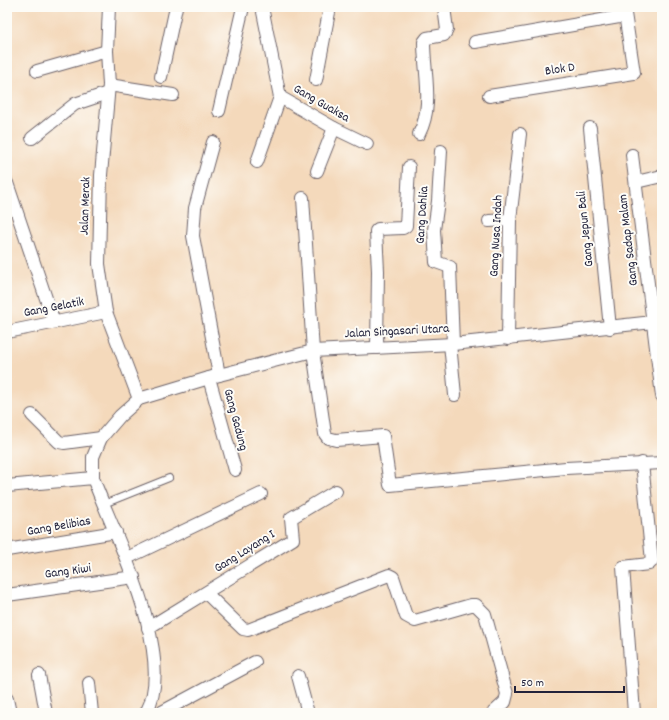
<svg xmlns="http://www.w3.org/2000/svg" width="669" height="720" font-family="Dekko,sans-serif">
  <style>
    .lines { fill: none; stroke-linecap: round; stroke-linejoin: round }
    .lane-casing { stroke: #6c6268; stroke-width: 8 }
    .street-casing { stroke: #6c6268; stroke-width: 14 }
    .lane { stroke: #fff; stroke-width: 6 }
    .street { stroke: #fff; stroke-width: 12 }
    .labels { text-anchor: middle; dominant-baseline: central; stroke-width: 4; stroke-linejoin: round; paint-order: stroke }
    .street-label { font-size: 13px; fill: #22223b; stroke: #fdfcf7 }
  </style>
  <rect width="100%" height="100%" fill="#fdfcf7"/>
  <filter id="ink" filterUnits="userSpaceOnUse"><feTurbulence type="fractalNoise" baseFrequency=".025" numOctaves="2"/><feDisplacementMap in="SourceGraphic" scale="8" xChannelSelector="R" yChannelSelector="G"/><feConvolveMatrix kernelMatrix="1 2 1 2 8 2 1 2 1" color-interpolation-filters="sRGB"/></filter>
  <filter id="wash" filterUnits="userSpaceOnUse"><feTurbulence type="fractalNoise" baseFrequency=".012" numOctaves="4" result="noise"/><feDisplacementMap in="SourceGraphic" scale="16" xChannelSelector="R" yChannelSelector="G"/><feGaussianBlur stdDeviation="0.9" result="paint"/><feColorMatrix in="noise" values="0 0 0 0 0 0 0 0 0 0 0 0 0 0 0 0 0 1.4 0 .05"/><feComposite in="paint" operator="in"/></filter>
  <g filter="url(#wash)">
    <rect width="100%" height="100%" fill="#f4d9bb"/>
  </g>
  <g filter="url(#ink)">
    <g class="lines">
      <g class="lane-casing">
        <path id="lane" d="M 104,504 L 169,478"/>
      </g>
      <g class="street-casing">
        <g id="street">
          <path d="M 109,7 L 107,51 L 109,85 L 101,175 L 99,264 L 106,312 L 139,399"/>
          <path d="M 262,7 L 280,97 L 334,128 L 367,144"/>
          <path d="M 475,42 L 625,16"/>
          <path d="M 37,71 L 107,51"/>
          <path d="M 161,77 L 176,7"/>
          <path d="M 316,80 L 330,7"/>
          <path d="M 109,85 L 173,95"/>
          <path d="M 489,96 L 634,73 L 624,7"/>
          <path d="M 219,111 L 243,7"/>
          <path d="M 590,128 L 610,328"/>
          <path d="M 419,134 C 434,105 424,73 424,42 L 427,38 L 444,35 L 447,30 L 444,7"/>
          <path d="M 32,138 L 75,104 L 108,93"/>
          <path d="M 213,142 L 195,208 L 193,236 L 219,375"/>
          <path d="M 441,151 L 438,201 L 434,230 L 436,262 L 450,267 L 453,344"/>
          <path d="M 632,155 L 662,396"/>
          <path d="M 257,162 L 280,97"/>
          <path d="M 317,171 L 334,128"/>
          <path d="M 636,182 L 662,176"/>
          <path d="M 7,183 L 54,322"/>
          <path d="M 303,198 L 313,351 L 325,434 L 328,438 L 336,440 L 383,436 L 390,485 L 566,468 L 662,463"/>
          <path d="M 489,221 L 510,220"/>
          <path d="M 7,332 L 106,312"/>
          <path d="M 508,339 L 510,220 L 520,134"/>
          <path d="M 450,344 L 455,395"/>
          <path d="M 377,348 L 378,271 L 376,231 L 378,229 L 403,228 L 406,226 L 409,167"/>
          <path d="M 209,378 L 235,470"/>
          <path d="M 32,415 L 59,442 L 64,443 L 101,438"/>
          <path d="M 7,486 L 93,478"/>
          <path d="M 7,550 L 116,532"/>
          <path d="M 127,558 L 261,494"/>
          <path d="M 206,593 L 243,629 L 248,630 L 389,575 L 393,577 L 406,616 L 415,621 L 471,605 L 476,605 L 485,614 L 507,694 L 505,702 L 493,713"/>
          <path d="M 7,595 L 134,577"/>
          <path d="M 148,628 L 293,539 L 291,518 L 336,491"/>
          <path d="M 39,675 L 46,713"/>
          <path d="M 298,676 L 308,713"/>
          <path d="M 89,683 L 92,713"/>
          <path d="M 7,699 L 10,713"/>
          <path d="M 146,713 C 178,656 114,535 93,478 L 93,457 L 101,438 L 120,416 L 139,399 L 219,375 L 313,351 L 453,344 L 662,321"/>
          <path d="M 160,713 L 255,662"/>
          <path d="M 634,713 L 623,567 L 649,564 L 652,561 L 642,463"/>
        </g>
      </g>
      <use href="#lane" class="lane"/>
      <use href="#street" class="street"/>
    </g>
  </g>
  <g class="labels">
    <g class="street-label">
      <text transform="translate(560 70) rotate(-9)">Blok D</text>
      <text transform="translate(321 104) rotate(30)">Gang Guaksa</text>
      <text transform="translate(86 206) rotate(-88)">Jalan Merak</text>
      <text transform="translate(423 215) rotate(-86)">Gang Dahlia</text>
      <text transform="translate(586 229) rotate(-96)">Gang Jepun Bali</text>
      <text transform="translate(497 236) rotate(-87)">Gang Nusa Indah</text>
      <text transform="translate(629 240) rotate(-97)">Gang Sadap Malam</text>
      <text transform="translate(54 308) rotate(-11)">Gang Gelatik</text>
      <text transform="translate(397 332) rotate(-3)">Jalan Singasari Utara</text>
      <text transform="translate(235 420) rotate(75)">Gang Gadung</text>
      <text transform="translate(59 527) rotate(-10)">Gang Belibias</text>
      <text transform="translate(245 552) rotate(-32)">Gang Layang I</text>
      <text transform="translate(68 572) rotate(-8)">Gang Kiwi</text>
    </g>
  </g>
  <rect width="669" height="720" fill="none" stroke="#fdfcf7" stroke-width="24"/>
  <path d="M515 686v6h109v-6" fill="none" stroke="#22223b" stroke-width="2"/>
  <text x="521" y="686" font-size="12" fill="#22223b" stroke="#fdfcf7" stroke-width="3" paint-order="stroke">50 m</text>
</svg>
